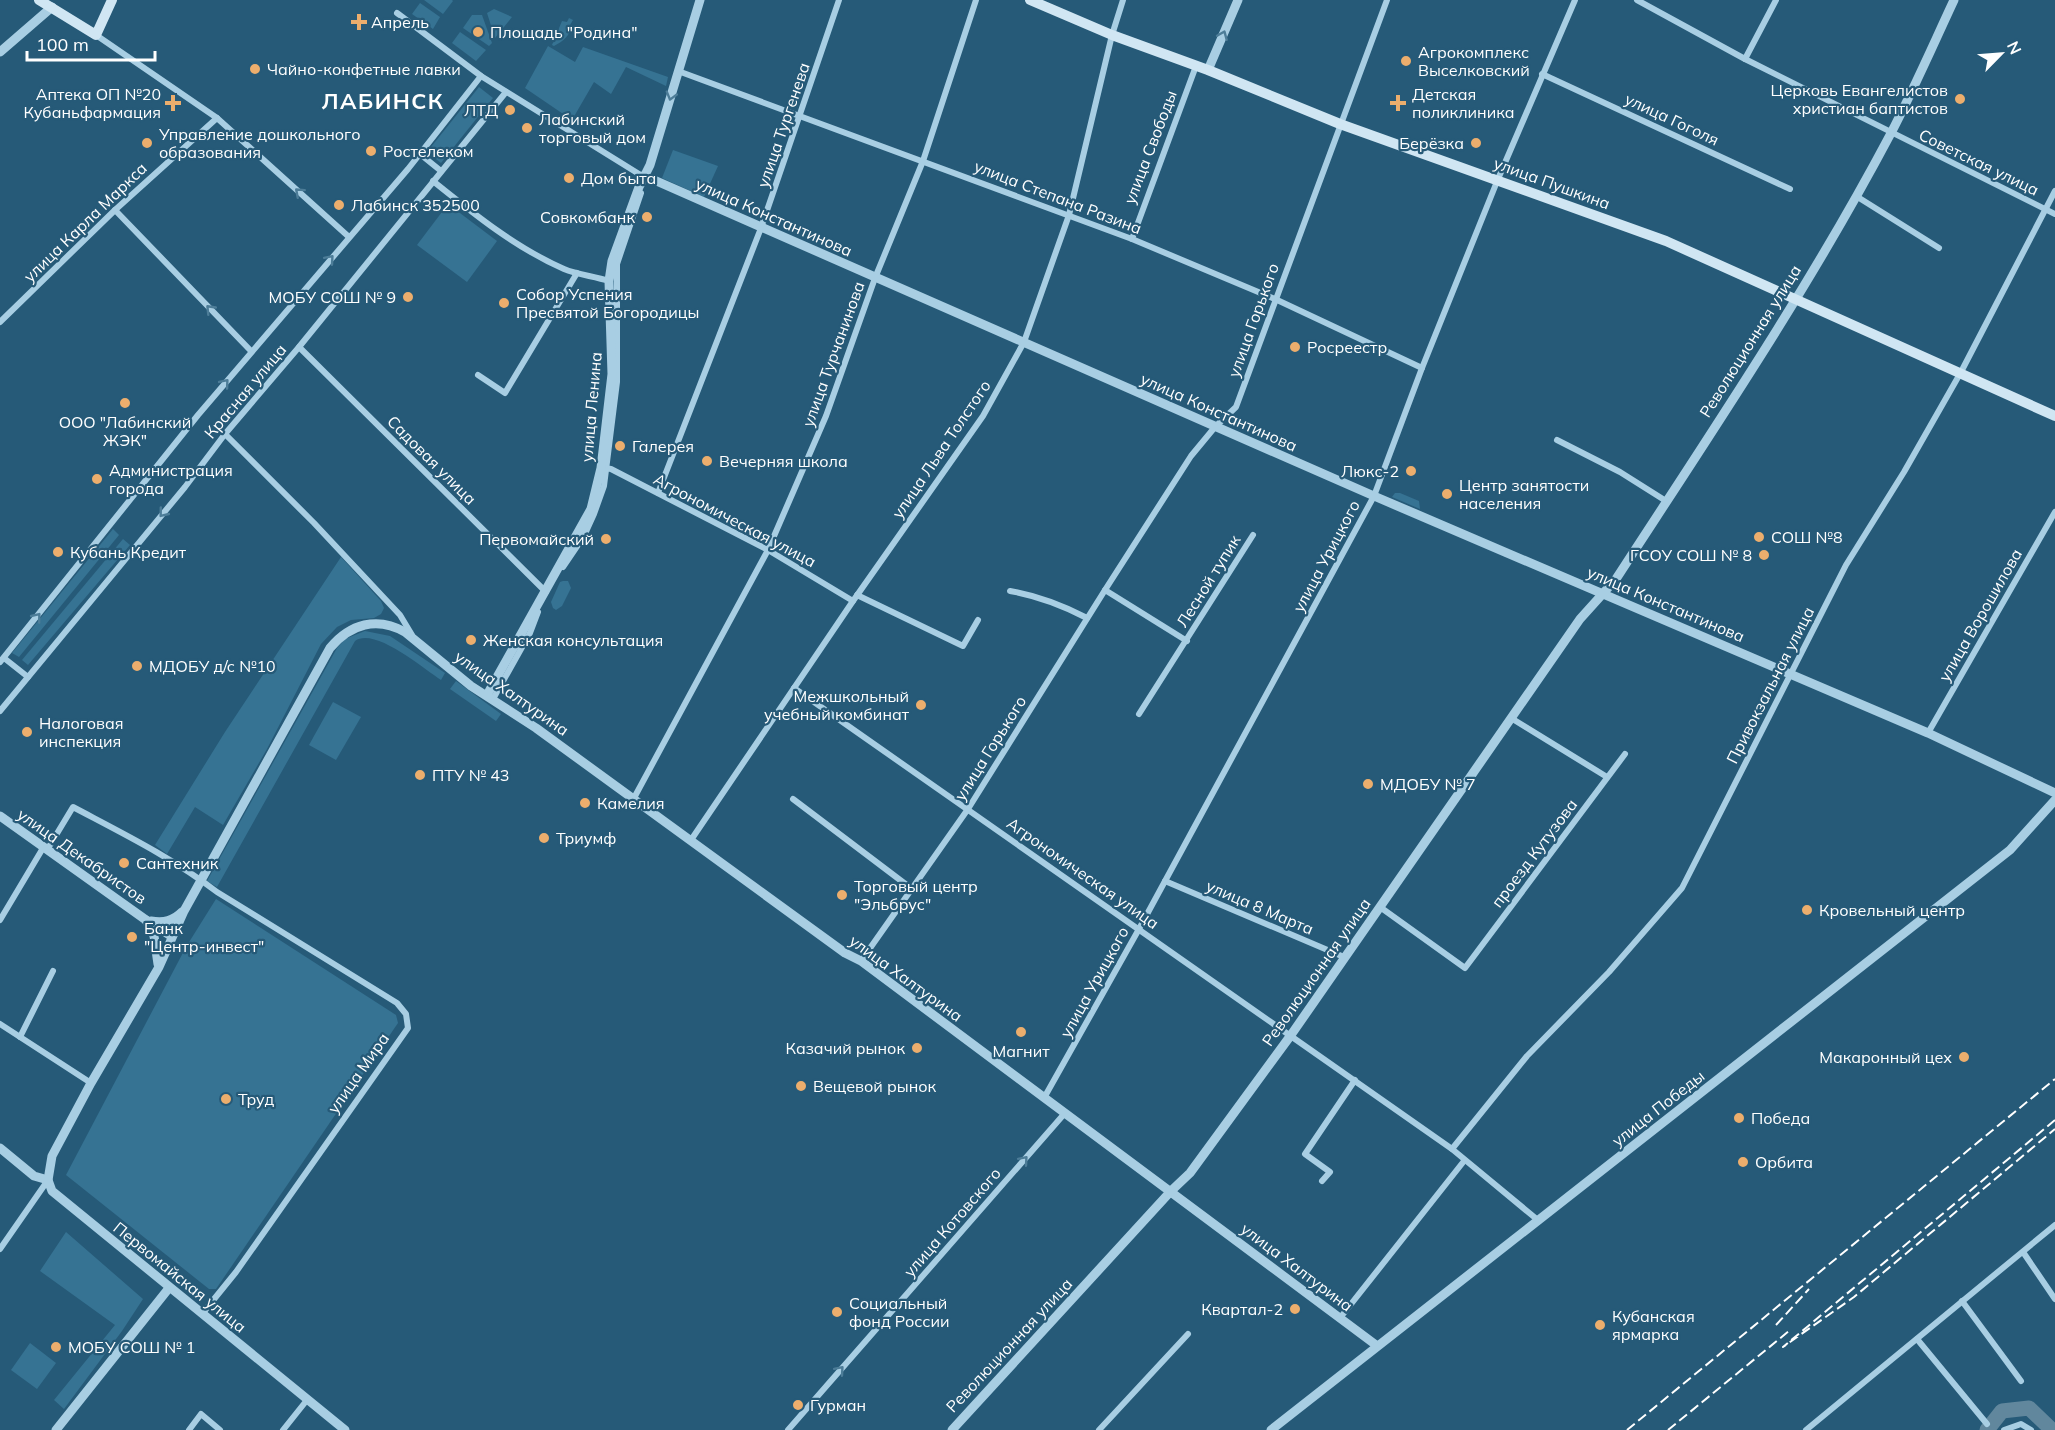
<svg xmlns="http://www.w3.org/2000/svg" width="2055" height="1430" font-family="Mulish,sans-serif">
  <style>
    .green { fill: #367393 }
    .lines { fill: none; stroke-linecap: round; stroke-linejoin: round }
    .river { stroke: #61879d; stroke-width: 15 }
    .minor { stroke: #a8cee3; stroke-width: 6 }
    .tertiary { stroke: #a8cee3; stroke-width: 9 }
    .secondary { stroke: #d0e6f3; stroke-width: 10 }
    .rail { stroke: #fff; stroke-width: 2; stroke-dasharray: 10 4.5; stroke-linecap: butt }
    .oneway { stroke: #4d7d98 }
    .poi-dot { fill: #ecae6d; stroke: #265a78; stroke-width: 2 }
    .labels { text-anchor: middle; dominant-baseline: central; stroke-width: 4.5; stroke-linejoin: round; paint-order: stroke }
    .poi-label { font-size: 16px; fill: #fff; stroke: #265a78; text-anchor: start }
    .street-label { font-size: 16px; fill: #fff; stroke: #265a78 }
    .district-label { font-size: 22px; font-weight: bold; letter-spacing: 1.5px; fill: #fff; stroke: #265a78 }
  </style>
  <rect width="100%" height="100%" fill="#265a78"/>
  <g class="green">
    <path d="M 424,0 L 452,0 L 453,1 L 443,14 Z"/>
    <path d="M 420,3 L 440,17 L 433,29 L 412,14 Z"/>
    <path d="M 494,9 L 512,17 L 495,38 L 487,13 Z"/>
    <path d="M 472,15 L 482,15 L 492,43 L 489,46 L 463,28 Z"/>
    <path d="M 569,18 L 573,20 L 570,25 L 573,27 C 568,36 564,41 554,46 L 552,45 L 562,21 L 567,22 Z"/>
    <path d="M 460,32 L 486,50 L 476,61 L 452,43 Z"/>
    <path d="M 548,46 L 575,62 L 583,47 L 668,77 L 666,86 L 626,67 L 611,94 L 594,82 L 572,120 L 525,88 Z"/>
    <path d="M 479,87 L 493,98 L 441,163 L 427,152 Z"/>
    <path d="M 673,150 L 718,166 L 704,197 L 662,178 Z"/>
    <path d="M 448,204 L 497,241 L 467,282 L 417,245 Z"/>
    <path d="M 1395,493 L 1400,493 L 1419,501 L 1420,509 L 1392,497 Z"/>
    <path d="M 113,529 L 119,535 L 19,657 L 12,653 Z"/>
    <path d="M 123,539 L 130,545 L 28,665 L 22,660 Z"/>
    <path d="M 341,557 L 381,601 L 384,608 L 381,614 L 374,618 L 351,620 L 337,627 L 321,644 L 267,749 L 223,825 L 195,807 L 167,854 L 155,845 L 225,732 Z"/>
    <path d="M 563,581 L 568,581 L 571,588 L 562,606 L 556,610 L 553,608 L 551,602 L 560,582 Z"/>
    <path d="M 365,631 L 390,636 L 445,673 L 441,680 C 422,668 375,627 355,641 L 217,887 L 207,881 L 337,648 L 345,639 Z"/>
    <path d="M 456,681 L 501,714 L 496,721 L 450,689 Z"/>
    <path d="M 333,702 L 361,717 L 336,760 L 309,745 Z"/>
    <path d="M 216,899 L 396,1015 L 398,1023 L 216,1289 L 209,1289 L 66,1175 L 186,947 Z"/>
    <path d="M 66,1232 L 143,1299 L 122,1331 L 64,1409 L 54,1400 L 115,1325 L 40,1271 Z"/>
    <path d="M 30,1343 L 56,1363 L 37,1389 L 11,1370 Z"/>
  </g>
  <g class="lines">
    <path class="river" d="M 1987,1430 L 2002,1411 L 2029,1408 L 2052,1430"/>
    <g class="minor">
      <path d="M 1637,0 L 1745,59 L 2055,214"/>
      <path d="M 397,13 L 481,76 L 639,174 L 645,176"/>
      <path d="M 96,35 L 217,118 L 349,237"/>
      <path d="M 1745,59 L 1776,0"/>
      <path d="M 678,71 L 1132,239 L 1275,299 L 1422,368"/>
      <path d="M 1542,74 L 1790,189"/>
      <path d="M 420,154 L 441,171"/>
      <path d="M 433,181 C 474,214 516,248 564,269 C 578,275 594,276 609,281"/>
      <path d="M 1856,196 L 1939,248"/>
      <path d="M 115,210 L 251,351"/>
      <path d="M 1132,239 L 1196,66"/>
      <path d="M 0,322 L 115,210 L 217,118"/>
      <path d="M 299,347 L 546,592"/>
      <path d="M 478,375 L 505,393 L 577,273"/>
      <path d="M 225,434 L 314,523 L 400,615 L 412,635"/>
      <path d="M 1557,440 L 1620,472 L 1666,501"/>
      <path d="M 605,468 L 611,469 L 768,550 L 853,601"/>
      <path d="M 658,493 L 761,228 L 839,0"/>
      <path d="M 563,567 L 584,536 L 594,514 L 604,486 L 617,382 L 617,264 L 641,193"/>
      <path d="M 1105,590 L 1187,641"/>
      <path d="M 1010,591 C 1039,596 1062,605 1087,618"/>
      <path d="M 857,595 L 963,646 L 978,620"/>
      <path d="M 4,658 L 28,677"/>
      <path d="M 0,662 L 198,415 L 408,169 L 481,76"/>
      <path d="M 794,688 L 1452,1149 L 1539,1221"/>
      <path d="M 493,699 L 530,633 L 538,612"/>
      <path d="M 0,711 L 185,487 L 225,434 L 299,347 L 506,92"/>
      <path d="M 1139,714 L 1253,535"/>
      <path d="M 1511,718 L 1607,777"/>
      <path d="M 1928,733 L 2055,512"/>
      <path d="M 634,798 L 768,550 L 826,416 L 875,278 L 923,161 L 976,0"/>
      <path d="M 793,799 L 912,889"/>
      <path d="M 691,840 L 853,601 L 983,416 L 1024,342 L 1069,215 L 1112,35 L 1123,0"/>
      <path d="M 47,850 L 73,807 C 122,833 173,858 217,892 L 397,1003 L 406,1014 L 408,1028 L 236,1272 L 202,1314"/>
      <path d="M 1165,881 L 1344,957"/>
      <path d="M 1380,907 L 1465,968 L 1625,754"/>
      <path d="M 0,920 L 43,848"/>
      <path d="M 861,961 L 968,809 L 1105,590 L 1191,456 L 1215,427 L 1236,407 L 1387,0"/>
      <path d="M 0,1024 L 91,1083"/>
      <path d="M 20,1037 L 53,971"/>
      <path d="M 1044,1098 L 1139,929 L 1374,496 L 1422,368 L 1498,179 L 1575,0"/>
      <path d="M 1452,1149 L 1527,1056 L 1609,972 L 1682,888 L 1846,565 L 1904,472 L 1961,372 L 2055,191"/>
      <path d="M 1322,1181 L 1330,1172 L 1305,1154 L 1355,1080"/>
      <path d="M 0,1249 L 48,1180"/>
      <path d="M 2023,1252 L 2055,1299"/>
      <path d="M 1962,1301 L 2021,1381"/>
      <path d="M 1340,1318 L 1464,1161"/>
      <path d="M 1917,1339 L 1987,1424"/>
      <path d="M 189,1430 L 201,1414 L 220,1430"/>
      <path d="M 283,1430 L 307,1400"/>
      <path d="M 788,1430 L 1065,1113"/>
      <path d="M 1099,1430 L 1188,1334"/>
      <path d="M 1806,1430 L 2055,1225"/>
      <path d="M 2004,1430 L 2021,1424 L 2031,1430"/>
    </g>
    <g class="tertiary">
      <path d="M 0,52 L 52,7"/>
      <path d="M 1208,70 L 1238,0"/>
      <path d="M 645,176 L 1374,496 L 1928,733 L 2055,793"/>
      <path d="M 487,695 L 591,509 L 601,468 L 612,374 L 609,281 L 612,261 L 639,187 L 650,165 L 700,0"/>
      <path d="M 0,816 L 146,920 L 171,936"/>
      <path d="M 146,920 L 154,936 L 158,964"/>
      <path d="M 151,921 C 164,923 173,921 182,912"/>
      <path d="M 0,1148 L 34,1176 L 48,1180"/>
      <path d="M 56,1430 L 169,1288"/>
      <path d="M 345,1430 L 52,1191 L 48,1180 L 52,1156 L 91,1083 L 159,967 L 184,911 L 330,648 C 350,624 377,616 405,632 L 471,686 L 536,728 L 845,953 L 861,961 L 1376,1345"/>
      <path d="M 952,1430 L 1171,1191 L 1190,1173 L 1291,1035 L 1580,619 L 1616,579 C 1711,433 1809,288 1890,135 C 1913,91 1933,45 1954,0"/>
      <path d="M 1271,1430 L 2010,850 L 2055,800"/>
    </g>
    <g class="secondary">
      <path d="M 39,0 L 96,35 L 112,0"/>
      <path d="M 1030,0 L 1112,35 L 1208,70 L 1340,124 L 1666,241 L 2055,416"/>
    </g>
    <g class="rail">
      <path d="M 2055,1120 L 1783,1347 L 1854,1297 L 2055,1129"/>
      <path d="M 1776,1325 L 1809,1289"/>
      <path d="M 1627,1430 L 2055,1079"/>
      <path d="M 1668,1430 L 1789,1331"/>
    </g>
  </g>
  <defs><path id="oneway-chevron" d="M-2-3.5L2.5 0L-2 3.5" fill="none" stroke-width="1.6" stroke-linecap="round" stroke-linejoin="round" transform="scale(1.5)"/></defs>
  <g class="oneway">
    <use href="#oneway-chevron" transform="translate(1223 35) rotate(-67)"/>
    <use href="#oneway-chevron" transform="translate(671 96) rotate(106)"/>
    <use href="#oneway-chevron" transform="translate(299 192) rotate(-138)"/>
    <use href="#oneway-chevron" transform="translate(330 259) rotate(-49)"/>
    <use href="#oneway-chevron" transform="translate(210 309) rotate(-134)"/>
    <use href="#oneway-chevron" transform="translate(225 383) rotate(-50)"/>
    <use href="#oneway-chevron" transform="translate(163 513) rotate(129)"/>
    <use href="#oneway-chevron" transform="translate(37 617) rotate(-51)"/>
    <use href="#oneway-chevron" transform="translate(1024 1160) rotate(-49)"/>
    <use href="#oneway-chevron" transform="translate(840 1370) rotate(-49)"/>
  </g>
  <g class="poi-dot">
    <path d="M356 13h6v6h6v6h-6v6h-6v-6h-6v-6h6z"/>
    <circle cx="478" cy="32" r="6"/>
    <circle cx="1406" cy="61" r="6"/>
    <circle cx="255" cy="69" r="6"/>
    <circle cx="1960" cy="99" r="6"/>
    <path d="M170 94h6v6h6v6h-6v6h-6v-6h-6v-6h6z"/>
    <path d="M1395 94h6v6h6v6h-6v6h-6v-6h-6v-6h6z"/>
    <circle cx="510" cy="110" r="6"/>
    <circle cx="527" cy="128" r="6"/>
    <circle cx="147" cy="143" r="6"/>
    <circle cx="1476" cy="143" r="6"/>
    <circle cx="371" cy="151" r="6"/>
    <circle cx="569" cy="178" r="6"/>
    <circle cx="339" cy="205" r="6"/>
    <circle cx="647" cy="217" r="6"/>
    <circle cx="408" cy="297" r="6"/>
    <circle cx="504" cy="303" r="6"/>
    <circle cx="1295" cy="347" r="6"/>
    <circle cx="125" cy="403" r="6"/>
    <circle cx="620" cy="446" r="6"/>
    <circle cx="707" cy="461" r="6"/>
    <circle cx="1411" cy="471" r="6"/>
    <circle cx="97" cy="479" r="6"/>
    <circle cx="1447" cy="494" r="6"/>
    <circle cx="1759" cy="537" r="6"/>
    <circle cx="606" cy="539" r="6"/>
    <circle cx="58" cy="552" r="6"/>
    <circle cx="1764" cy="555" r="6"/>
    <circle cx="471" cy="640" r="6"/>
    <circle cx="137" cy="666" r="6"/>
    <circle cx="921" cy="705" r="6"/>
    <circle cx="27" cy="732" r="6"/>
    <circle cx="420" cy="775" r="6"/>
    <circle cx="1368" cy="784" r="6"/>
    <circle cx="585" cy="803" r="6"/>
    <circle cx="544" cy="838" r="6"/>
    <circle cx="124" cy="863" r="6"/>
    <circle cx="842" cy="895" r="6"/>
    <circle cx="1807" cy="910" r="6"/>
    <circle cx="132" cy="937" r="6"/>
    <circle cx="1021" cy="1032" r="6"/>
    <circle cx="917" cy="1048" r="6"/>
    <circle cx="1964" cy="1057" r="6"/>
    <circle cx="801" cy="1086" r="6"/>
    <circle cx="226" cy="1099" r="6"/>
    <circle cx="1739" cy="1118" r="6"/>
    <circle cx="1743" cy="1162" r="6"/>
    <circle cx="1295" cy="1309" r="6"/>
    <circle cx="837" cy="1312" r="6"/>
    <circle cx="1600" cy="1325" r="6"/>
    <circle cx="56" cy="1347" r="6"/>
    <circle cx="798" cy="1405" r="6"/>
  </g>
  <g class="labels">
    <g class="poi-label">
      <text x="371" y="22">Апрель</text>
      <text x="490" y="32">Площадь "Родина"</text>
      <text x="1418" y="52">Агрокомплекс<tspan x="1418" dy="18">Выселковский</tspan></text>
      <text x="267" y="69">Чайно-конфетные лавки</text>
      <text x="1948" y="90" text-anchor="end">Церковь Евангелистов<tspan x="1948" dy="18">христиан баптистов</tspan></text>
      <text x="161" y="94" text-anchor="end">Аптека ОП №20<tspan x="161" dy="18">Кубаньфармация</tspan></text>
      <text x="1412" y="94">Детская<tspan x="1412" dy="18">поликлиника</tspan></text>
      <text x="498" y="110" text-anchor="end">ЛТД</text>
      <text x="539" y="119">Лабинский<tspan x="539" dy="18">торговый дом</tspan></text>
      <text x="159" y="134">Управление дошкольного<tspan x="159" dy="18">образования</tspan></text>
      <text x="1464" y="143" text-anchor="end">Берёзка</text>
      <text x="383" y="151">Ростелеком</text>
      <text x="581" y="178">Дом быта</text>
      <text x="351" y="205">Лабинск 352500</text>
      <text x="635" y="217" text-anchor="end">Совкомбанк</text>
      <text x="516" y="294">Собор Успения<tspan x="516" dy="18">Пресвятой Богородицы</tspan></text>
      <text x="396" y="297" text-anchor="end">МОБУ СОШ № 9</text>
      <text x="1307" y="347">Росреестр</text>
      <text x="125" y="422" text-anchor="middle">ООО "Лабинский<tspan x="125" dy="18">ЖЭК"</tspan></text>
      <text x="632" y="446">Галерея</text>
      <text x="719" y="461">Вечерняя школа</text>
      <text x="109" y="470">Администрация<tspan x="109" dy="18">города</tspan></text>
      <text x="1399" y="471" text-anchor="end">Люкс-2</text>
      <text x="1459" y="485">Центр занятости<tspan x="1459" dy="18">населения</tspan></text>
      <text x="1771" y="537">СОШ №8</text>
      <text x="594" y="539" text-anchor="end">Первомайский</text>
      <text x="70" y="552">Кубань Кредит</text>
      <text x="1752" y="555" text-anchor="end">ГСОУ СОШ № 8</text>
      <text x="483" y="640">Женская консультация</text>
      <text x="149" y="666">МДОБУ д/с №10</text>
      <text x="909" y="696" text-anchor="end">Межшкольный<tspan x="909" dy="18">учебный комбинат</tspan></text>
      <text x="39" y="723">Налоговая<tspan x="39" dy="18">инспекция</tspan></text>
      <text x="432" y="775">ПТУ № 43</text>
      <text x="1380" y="784">МДОБУ № 7</text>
      <text x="597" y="803">Камелия</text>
      <text x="556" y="838">Триумф</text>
      <text x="136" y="863">Сантехник</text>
      <text x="854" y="886">Торговый центр<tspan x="854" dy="18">"Эльбрус"</tspan></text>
      <text x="1819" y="910">Кровельный центр</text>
      <text x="144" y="928">Банк<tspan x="144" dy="18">"Центр-инвест"</tspan></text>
      <text x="905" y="1048" text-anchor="end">Казачий рынок</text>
      <text x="1021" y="1051" text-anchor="middle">Магнит</text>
      <text x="1952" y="1057" text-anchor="end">Макаронный цех</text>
      <text x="813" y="1086">Вещевой рынок</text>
      <text x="238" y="1099">Труд</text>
      <text x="1751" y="1118">Победа</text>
      <text x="1755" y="1162">Орбита</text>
      <text x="849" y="1303">Социальный<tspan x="849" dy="18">фонд России</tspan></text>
      <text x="1283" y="1309" text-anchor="end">Квартал-2</text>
      <text x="1612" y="1316">Кубанская<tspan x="1612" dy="18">ярмарка</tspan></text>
      <text x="68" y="1347">МОБУ СОШ № 1</text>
      <text x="810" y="1405">Гурман</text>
    </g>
    <g class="street-label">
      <text transform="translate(1672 119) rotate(25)">улица Гоголя</text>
      <text transform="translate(783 125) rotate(-71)">улица Тургенева</text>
      <text transform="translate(1150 147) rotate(-69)">улица Свободы</text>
      <text transform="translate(1979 162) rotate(26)">Советская улица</text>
      <text transform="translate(1552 183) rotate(20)">улица Пушкина</text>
      <text transform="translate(1058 197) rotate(21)">улица Степана Разина</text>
      <text transform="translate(774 217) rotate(24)">улица Константинова</text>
      <text transform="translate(85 222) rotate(-44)">улица Карла Маркса</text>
      <text transform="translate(1253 320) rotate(-70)">улица Горького</text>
      <text transform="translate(1750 341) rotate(-58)">Революционная улица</text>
      <text transform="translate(833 354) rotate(-70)">улица Турчанинова</text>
      <text transform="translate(245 391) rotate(-50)">Красная улица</text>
      <text transform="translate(591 407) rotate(-85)">улица Ленина</text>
      <text transform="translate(1219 412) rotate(24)">улица Константинова</text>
      <text transform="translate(941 449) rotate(-56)">улица Льва Толстого</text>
      <text transform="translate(432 460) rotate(45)">Садовая улица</text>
      <text transform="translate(735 520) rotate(28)">Агрономическая улица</text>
      <text transform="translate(1326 556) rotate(-62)">улица Урицкого</text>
      <text transform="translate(1208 581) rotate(-58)">Лесной тупик</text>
      <text transform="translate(1666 604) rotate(23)">улица Константинова</text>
      <text transform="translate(1980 615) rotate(-60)">улица Ворошилова</text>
      <text transform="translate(1770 685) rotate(-63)">Привокзальная улица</text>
      <text transform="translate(512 693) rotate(35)">улица Халтурина</text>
      <text transform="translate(990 748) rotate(-58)">улица Горького</text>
      <text transform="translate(1534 853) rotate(-53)">проезд Кутузова</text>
      <text transform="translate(82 856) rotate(35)">улица Декабристов</text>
      <text transform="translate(1083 873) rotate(35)">Агрономическая улица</text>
      <text transform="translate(1260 907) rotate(23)">улица 8 Марта</text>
      <text transform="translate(1316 972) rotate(-55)">Революционная улица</text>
      <text transform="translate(906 978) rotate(36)">улица Халтурина</text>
      <text transform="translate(1094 982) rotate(-61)">улица Урицкого</text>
      <text transform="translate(358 1073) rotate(-55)">улица Мира</text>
      <text transform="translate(1658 1108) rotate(-38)">улица Победы</text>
      <text transform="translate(952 1222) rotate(-49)">улица Котовского</text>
      <text transform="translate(1297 1267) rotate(37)">улица Халтурина</text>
      <text transform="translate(180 1277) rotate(39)">Первомайская улица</text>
      <text transform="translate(1009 1345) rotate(-47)">Революционная улица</text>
    </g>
    <g class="district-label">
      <text x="383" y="101">ЛАБИНСК</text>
    </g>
  </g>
  <g transform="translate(2001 54) rotate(65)" stroke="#265a78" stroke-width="4.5" paint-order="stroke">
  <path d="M0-4.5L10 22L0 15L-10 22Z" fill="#ffffff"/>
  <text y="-9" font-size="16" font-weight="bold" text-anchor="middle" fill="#ffffff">N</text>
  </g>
  <path d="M27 51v9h128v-9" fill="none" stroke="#ffffff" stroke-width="3"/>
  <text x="36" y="51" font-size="18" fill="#ffffff" stroke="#265a78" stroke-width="4.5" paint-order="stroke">100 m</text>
</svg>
